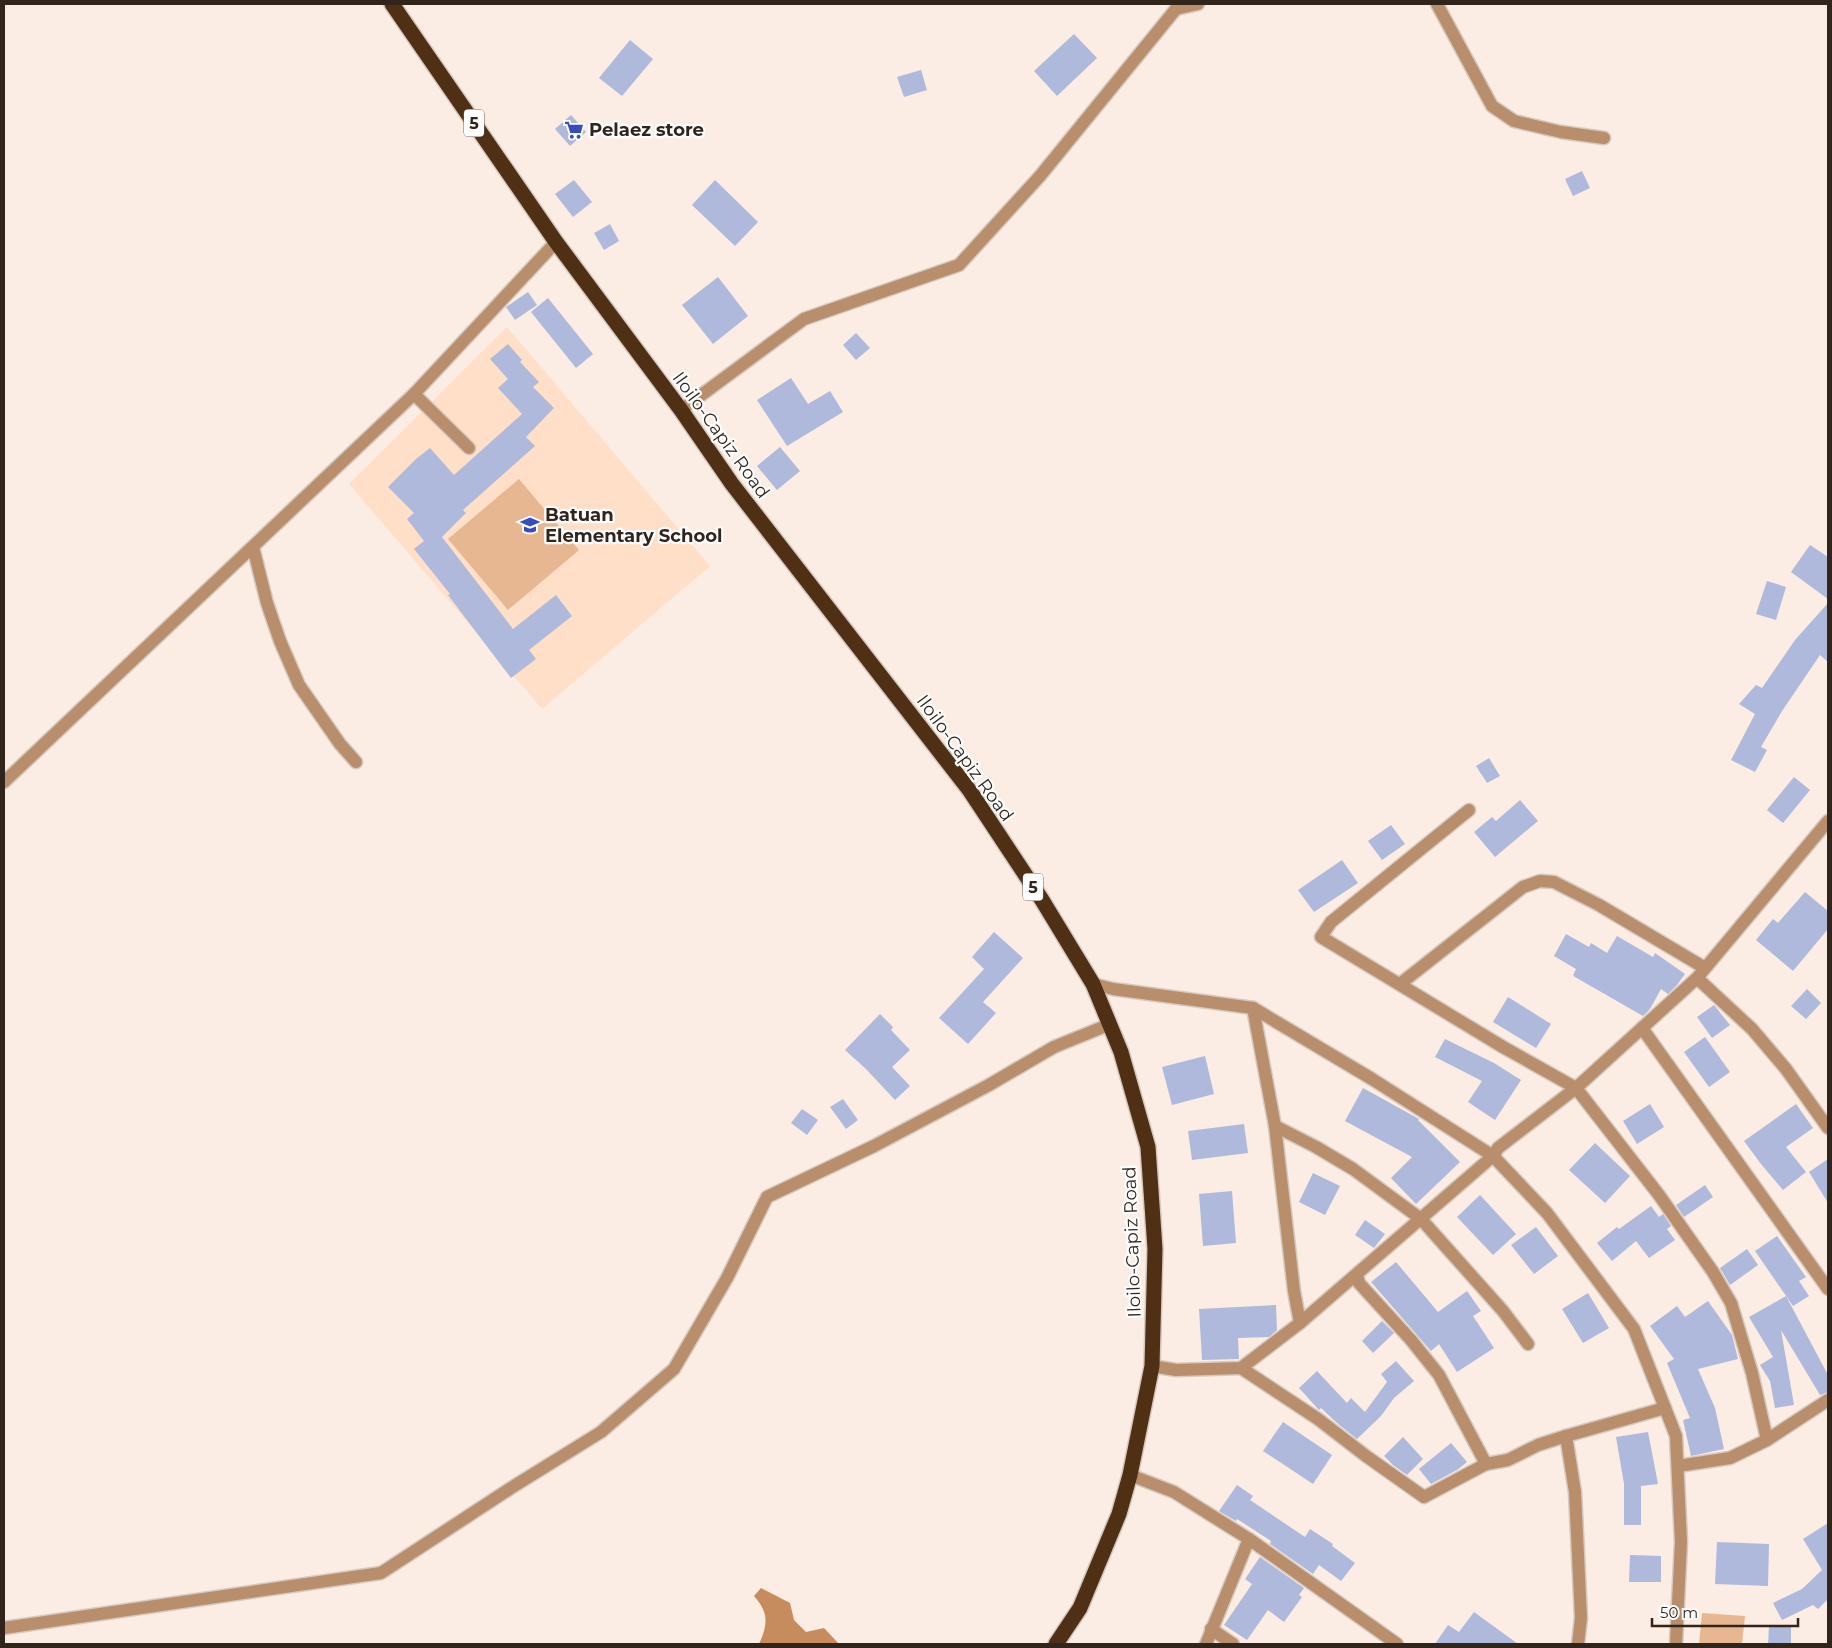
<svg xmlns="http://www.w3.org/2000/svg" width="1832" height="1648" font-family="Montserrat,sans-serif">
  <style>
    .built { fill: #ffdfc7 }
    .green { fill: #e7b792 }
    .water { fill: #c68c5d }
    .building { fill: #aeb9db }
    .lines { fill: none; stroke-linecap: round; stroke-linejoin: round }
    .minor-casing { stroke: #d6c9bf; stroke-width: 15 }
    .highway-casing { stroke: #d6c9bf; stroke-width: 18 }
    .minor { stroke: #b98e6d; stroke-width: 12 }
    .highway { stroke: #503015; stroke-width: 15 }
    .labels { text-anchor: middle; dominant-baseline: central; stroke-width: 4.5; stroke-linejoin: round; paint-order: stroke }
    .shield { fill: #fdfdfd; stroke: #6e655f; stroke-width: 1 }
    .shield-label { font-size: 16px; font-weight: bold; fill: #30241b }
    .poi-label { font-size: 18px; font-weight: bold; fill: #30241b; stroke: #fdfdfd; text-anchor: start }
    .street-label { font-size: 18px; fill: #30241b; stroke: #fdfdfd }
  </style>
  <rect width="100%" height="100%" fill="#fbede3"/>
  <path class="built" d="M 507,327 L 710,566 L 542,709 L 349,484 Z"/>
  <g class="green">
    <path d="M 519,479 L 579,550 L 508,610 L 448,539 Z"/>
    <path d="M 1702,1613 L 1745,1616 L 1742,1644 L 1699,1644 Z"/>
  </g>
  <path class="water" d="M 761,1588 L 790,1603 L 794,1620 L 806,1632 L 824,1628 L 839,1644 L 759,1644 C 768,1624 769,1613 754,1596 Z"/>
  <g class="building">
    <path d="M 1074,34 L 1097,58 L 1057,96 L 1034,71 Z"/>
    <path d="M 630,40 L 653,59 L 622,96 L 599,78 Z"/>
    <path d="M 921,70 L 927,90 L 904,97 L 897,77 Z"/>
    <path d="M 571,115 L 586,132 L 570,146 L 555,129 Z"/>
    <path d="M 1582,171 L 1590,188 L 1573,196 L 1565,179 Z"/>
    <path d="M 574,180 L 592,202 L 573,217 L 555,194 Z"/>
    <path d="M 715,180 L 758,222 L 735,246 L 692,205 Z"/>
    <path d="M 610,224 L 619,241 L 604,250 L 594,233 Z"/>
    <path d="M 718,277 L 748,316 L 713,344 L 682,305 Z"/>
    <path d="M 528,292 L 537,305 L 515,320 L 506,307 Z"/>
    <path d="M 548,298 L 593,354 L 576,368 L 531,312 Z"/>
    <path d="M 856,333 L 870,348 L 856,360 L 843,345 Z"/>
    <path d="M 508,344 L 522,360 L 520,362 L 539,382 L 533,387 L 554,408 L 526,437 L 535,446 L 463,510 L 466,513 L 442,537 L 513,629 L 556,595 L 572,616 L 529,650 L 536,659 L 511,678 L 448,595 L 450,594 L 414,549 L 424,541 L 407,519 L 414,513 L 388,487 L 416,459 L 430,448 L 454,475 L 522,414 L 498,388 L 508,379 L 490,359 Z"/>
    <path d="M 791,378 L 808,404 L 830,391 L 843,412 L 787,446 L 757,400 Z"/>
    <path d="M 780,447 L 800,471 L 777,490 L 757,466 Z"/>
    <path d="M 1810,545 L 1828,557 L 1828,599 L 1791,572 Z"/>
    <path d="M 1767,581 L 1786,587 L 1776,620 L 1756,614 Z"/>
    <path d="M 1828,603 L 1828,662 L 1820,655 L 1782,711 L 1761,747 L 1767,750 L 1755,772 L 1731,760 L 1755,714 L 1739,704 L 1756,685 L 1762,688 L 1795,640 Z"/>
    <path d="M 1489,758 L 1500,776 L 1487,783 L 1476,766 Z"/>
    <path d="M 1794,777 L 1810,790 L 1783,823 L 1767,810 Z"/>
    <path d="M 1520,800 L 1538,821 L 1495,857 L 1474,832 L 1492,817 L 1496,821 Z"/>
    <path d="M 1391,825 L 1405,844 L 1382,860 L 1368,841 Z"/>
    <path d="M 1342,860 L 1358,883 L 1314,912 L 1298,890 Z"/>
    <path d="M 1805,892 L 1828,911 L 1828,929 L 1793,971 L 1756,940 L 1773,919 L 1778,923 Z"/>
    <path d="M 994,932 L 1023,958 L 983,1002 L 996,1013 L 968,1044 L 939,1018 L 984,969 L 972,957 Z"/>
    <path d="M 1566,934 L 1589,947 L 1591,943 L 1607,953 L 1617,936 L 1653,957 L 1655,953 L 1685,974 L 1677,985 L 1668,994 L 1661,989 L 1650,1009 L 1643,1016 L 1575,977 L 1573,975 L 1576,969 L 1554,956 Z"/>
    <path d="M 1807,989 L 1821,1003 L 1806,1019 L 1791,1006 Z"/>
    <path d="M 1508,997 L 1551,1024 L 1536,1048 L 1493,1022 Z"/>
    <path d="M 1714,1005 L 1730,1025 L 1712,1038 L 1697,1017 Z"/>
    <path d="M 880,1014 L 893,1027 L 891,1030 L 910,1050 L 892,1067 L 910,1086 L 895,1100 L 866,1069 L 845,1050 Z"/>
    <path d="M 1705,1037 L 1730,1072 L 1709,1087 L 1684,1052 Z"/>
    <path d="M 1445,1039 L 1494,1063 L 1521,1080 L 1495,1120 L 1468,1102 L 1482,1081 L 1435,1057 Z"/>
    <path d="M 1205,1056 L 1214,1094 L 1172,1105 L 1162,1067 Z"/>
    <path d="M 1363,1088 L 1419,1119 L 1418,1120 L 1460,1162 L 1416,1204 L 1391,1178 L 1412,1157 L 1345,1121 Z"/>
    <path d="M 843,1099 L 858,1120 L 846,1129 L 830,1107 Z"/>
    <path d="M 1650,1104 L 1664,1127 L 1637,1144 L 1623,1121 Z"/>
    <path d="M 1796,1104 L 1813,1128 L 1786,1147 L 1806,1172 L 1783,1190 L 1761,1164 L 1744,1141 Z"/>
    <path d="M 802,1109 L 818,1120 L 807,1135 L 791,1123 Z"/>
    <path d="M 1244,1124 L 1248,1153 L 1192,1160 L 1188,1131 Z"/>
    <path d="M 1595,1143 L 1630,1176 L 1605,1203 L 1569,1170 Z"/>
    <path d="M 1828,1159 L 1828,1203 L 1809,1172 Z"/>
    <path d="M 1313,1173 L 1340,1186 L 1325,1215 L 1299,1202 Z"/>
    <path d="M 1705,1185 L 1713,1197 L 1684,1217 L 1676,1205 Z"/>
    <path d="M 1232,1191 L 1236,1243 L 1203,1246 L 1199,1194 Z"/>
    <path d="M 1480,1195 L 1516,1234 L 1493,1255 L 1457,1217 Z"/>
    <path d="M 1651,1206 L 1659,1217 L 1663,1214 L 1671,1226 L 1667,1229 L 1675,1240 L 1649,1258 L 1636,1241 L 1612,1261 L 1597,1243 L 1617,1227 L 1619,1229 Z"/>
    <path d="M 1365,1220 L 1385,1234 L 1374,1248 L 1355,1235 Z"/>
    <path d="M 1536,1227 L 1558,1256 L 1534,1274 L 1511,1245 Z"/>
    <path d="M 1777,1236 L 1806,1277 L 1799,1281 L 1809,1296 L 1793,1306 L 1755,1251 Z"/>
    <path d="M 1747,1249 L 1758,1265 L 1730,1285 L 1720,1268 Z"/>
    <path d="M 1396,1262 L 1438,1312 L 1467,1291 L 1481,1311 L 1473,1316 L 1494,1348 L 1457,1372 L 1439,1344 L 1431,1351 L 1371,1282 Z"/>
    <path d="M 1588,1293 L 1609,1328 L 1583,1343 L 1562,1309 Z"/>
    <path d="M 1786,1296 L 1828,1375 L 1828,1392 L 1820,1395 L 1781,1330 L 1794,1405 L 1775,1408 L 1770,1381 L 1760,1365 L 1773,1357 L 1749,1317 Z"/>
    <path d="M 1708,1301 L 1732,1335 L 1738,1359 L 1698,1369 L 1715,1408 L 1724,1449 L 1691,1456 L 1683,1420 L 1690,1418 L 1667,1363 L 1674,1359 L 1650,1326 L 1677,1306 L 1685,1317 Z"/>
    <path d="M 1276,1305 L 1277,1330 L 1269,1337 L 1238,1338 L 1239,1359 L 1202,1360 L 1199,1309 Z"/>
    <path d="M 1382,1321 L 1394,1333 L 1373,1353 L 1362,1341 Z"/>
    <path d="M 1396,1361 L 1414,1381 L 1394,1398 L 1381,1416 L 1357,1439 L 1337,1423 L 1321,1408 L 1319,1410 L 1299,1388 L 1317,1371 L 1347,1403 L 1351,1398 L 1365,1412 L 1387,1382 L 1381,1374 Z"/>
    <path d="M 1283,1422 L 1332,1455 L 1313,1484 L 1263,1451 Z"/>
    <path d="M 1648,1432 L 1658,1484 L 1641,1486 L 1641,1525 L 1624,1525 L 1624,1484 L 1616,1437 Z"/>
    <path d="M 1403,1437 L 1423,1459 L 1407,1475 L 1393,1465 L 1384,1456 Z"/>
    <path d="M 1451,1443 L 1467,1462 L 1457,1470 L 1431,1484 L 1419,1469 Z"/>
    <path d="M 1237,1485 L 1253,1496 L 1250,1500 L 1305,1537 L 1310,1529 L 1333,1544 L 1332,1546 L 1355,1563 L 1341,1581 L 1319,1565 L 1313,1574 L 1270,1544 L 1271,1541 L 1237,1519 L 1236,1521 L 1219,1511 Z"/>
    <path d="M 1828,1523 L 1828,1599 L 1818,1609 L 1813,1605 L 1782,1620 L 1773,1603 L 1802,1589 L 1822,1570 L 1803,1539 Z"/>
    <path d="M 1717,1542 L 1769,1544 L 1768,1586 L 1715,1584 Z"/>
    <path d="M 1630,1555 L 1661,1556 L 1661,1582 L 1629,1582 Z"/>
    <path d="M 1260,1557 L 1304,1588 L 1299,1595 L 1302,1597 L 1284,1622 L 1268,1610 L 1247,1640 L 1224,1625 L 1252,1584 L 1245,1579 Z"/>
    <path d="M 1474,1612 L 1518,1644 L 1435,1644 L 1448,1625 L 1459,1632 Z"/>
    <path d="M 1769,1627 L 1791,1627 L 1791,1644 L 1768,1644 Z"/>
  </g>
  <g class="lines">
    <g class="minor-casing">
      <g id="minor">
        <path d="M 1437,4 L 1492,106 L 1514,121 L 1561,132 L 1604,138"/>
        <path d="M 1176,9 L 1198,4"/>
        <path d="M 414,394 L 469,448"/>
        <path d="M 681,410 L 804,319 L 959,265 L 1040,176 L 1180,4"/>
        <path d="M 253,547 L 267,603 L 280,641 L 299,685 L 340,744 L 356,762"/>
        <path d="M 4,782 L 414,394 L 556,242"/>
        <path d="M 1469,810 L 1331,922 L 1321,937 L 1503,1047 L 1576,1088 L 1659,1195 L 1713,1272 L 1731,1303 L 1752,1373 L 1767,1440"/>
        <path d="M 1697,978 L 1752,1029 L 1786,1069 L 1828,1128"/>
        <path d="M 1093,984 L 1113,989 L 1253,1008 L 1372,1079 L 1493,1156 L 1547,1213 L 1634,1329 L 1676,1436 L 1681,1542 L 1676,1644"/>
        <path d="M 1400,984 L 1523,887 L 1540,881 L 1554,882 L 1599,905 L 1705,968"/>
        <path d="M 1253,1008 L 1275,1126 L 1294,1291 L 1300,1323"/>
        <path d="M 1642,1028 L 1828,1289"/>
        <path d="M 1275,1126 L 1316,1147 L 1353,1169 L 1421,1219 L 1503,1311 L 1528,1344"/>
        <path d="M 1357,1275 L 1359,1283 L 1411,1340 L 1439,1375 L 1486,1464"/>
        <path d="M 1152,1366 L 1176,1370 L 1241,1368 L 1300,1323 L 1493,1156 L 1498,1148 L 1576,1088 L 1697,978 L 1828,821"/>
        <path d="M 1241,1368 L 1318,1419 L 1366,1456 L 1424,1497 L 1486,1464 L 1508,1460 L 1538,1445 L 1566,1436 L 1665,1408"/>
        <path d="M 1566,1436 L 1575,1492 L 1581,1618 L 1578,1644"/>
        <path d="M 1678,1466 L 1730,1458 L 1767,1440 L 1828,1400"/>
        <path d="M 1130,1475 L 1174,1492 L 1249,1539 L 1397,1644"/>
        <path d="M 4,1628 L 381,1573 L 511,1488 L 601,1432 L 674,1369 L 727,1278 L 767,1197 L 874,1146 L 989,1085 L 1054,1047 L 1108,1025"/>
        <path d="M 1211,1629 L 1233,1644"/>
        <path d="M 1206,1644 L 1249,1539"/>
      </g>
    </g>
    <g class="highway-casing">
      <path id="highway" d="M 392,4 L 556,242 L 681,410 L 732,484 L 970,791 L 1042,900 L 1093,984 L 1121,1052 L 1148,1147 L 1155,1249 L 1152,1366 L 1130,1475 L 1119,1514 L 1080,1608 L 1056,1644"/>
    </g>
    <use href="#minor" class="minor"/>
    <use href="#highway" class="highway"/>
  </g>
  <defs>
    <g id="supermarket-bare" transform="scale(1.5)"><path d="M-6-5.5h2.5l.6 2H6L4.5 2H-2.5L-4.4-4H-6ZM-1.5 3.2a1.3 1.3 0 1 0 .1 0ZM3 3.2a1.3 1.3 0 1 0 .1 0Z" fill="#394cbf" stroke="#fdfdfd" stroke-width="2.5" paint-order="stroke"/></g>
    <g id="school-bare" transform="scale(1.5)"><path d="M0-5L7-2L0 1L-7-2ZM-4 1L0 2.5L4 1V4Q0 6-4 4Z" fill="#394cbf" stroke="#fdfdfd" stroke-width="2.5" paint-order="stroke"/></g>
  </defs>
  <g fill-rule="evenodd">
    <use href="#supermarket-bare" x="574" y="130"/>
    <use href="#school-bare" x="530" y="525"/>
  </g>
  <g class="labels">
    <g class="shield">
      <rect x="464" y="109.5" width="20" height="27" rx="4"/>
      <rect x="1023" y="873.5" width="20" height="27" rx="4"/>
    </g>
    <g class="shield-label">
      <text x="474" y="123">5</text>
      <text x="1033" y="887">5</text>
    </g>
    <g class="poi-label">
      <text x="589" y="130">Pelaez store</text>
      <text x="545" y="515">Batuan<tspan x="545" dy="21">Elementary School</tspan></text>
    </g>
    <g class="street-label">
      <text transform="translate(721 435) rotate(54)">Iloilo-Capiz Road</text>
      <text transform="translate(965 758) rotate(54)">Iloilo-Capiz Road</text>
      <text transform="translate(1132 1242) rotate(-92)">Iloilo-Capiz Road</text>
    </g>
  </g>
  <rect width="1832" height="1648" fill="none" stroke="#30241b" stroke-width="10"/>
  <path d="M1652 1618v8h146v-8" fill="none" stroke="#30241b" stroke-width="2.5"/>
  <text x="1660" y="1618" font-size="15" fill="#30241b" stroke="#fdfdfd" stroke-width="4" paint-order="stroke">50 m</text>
</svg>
